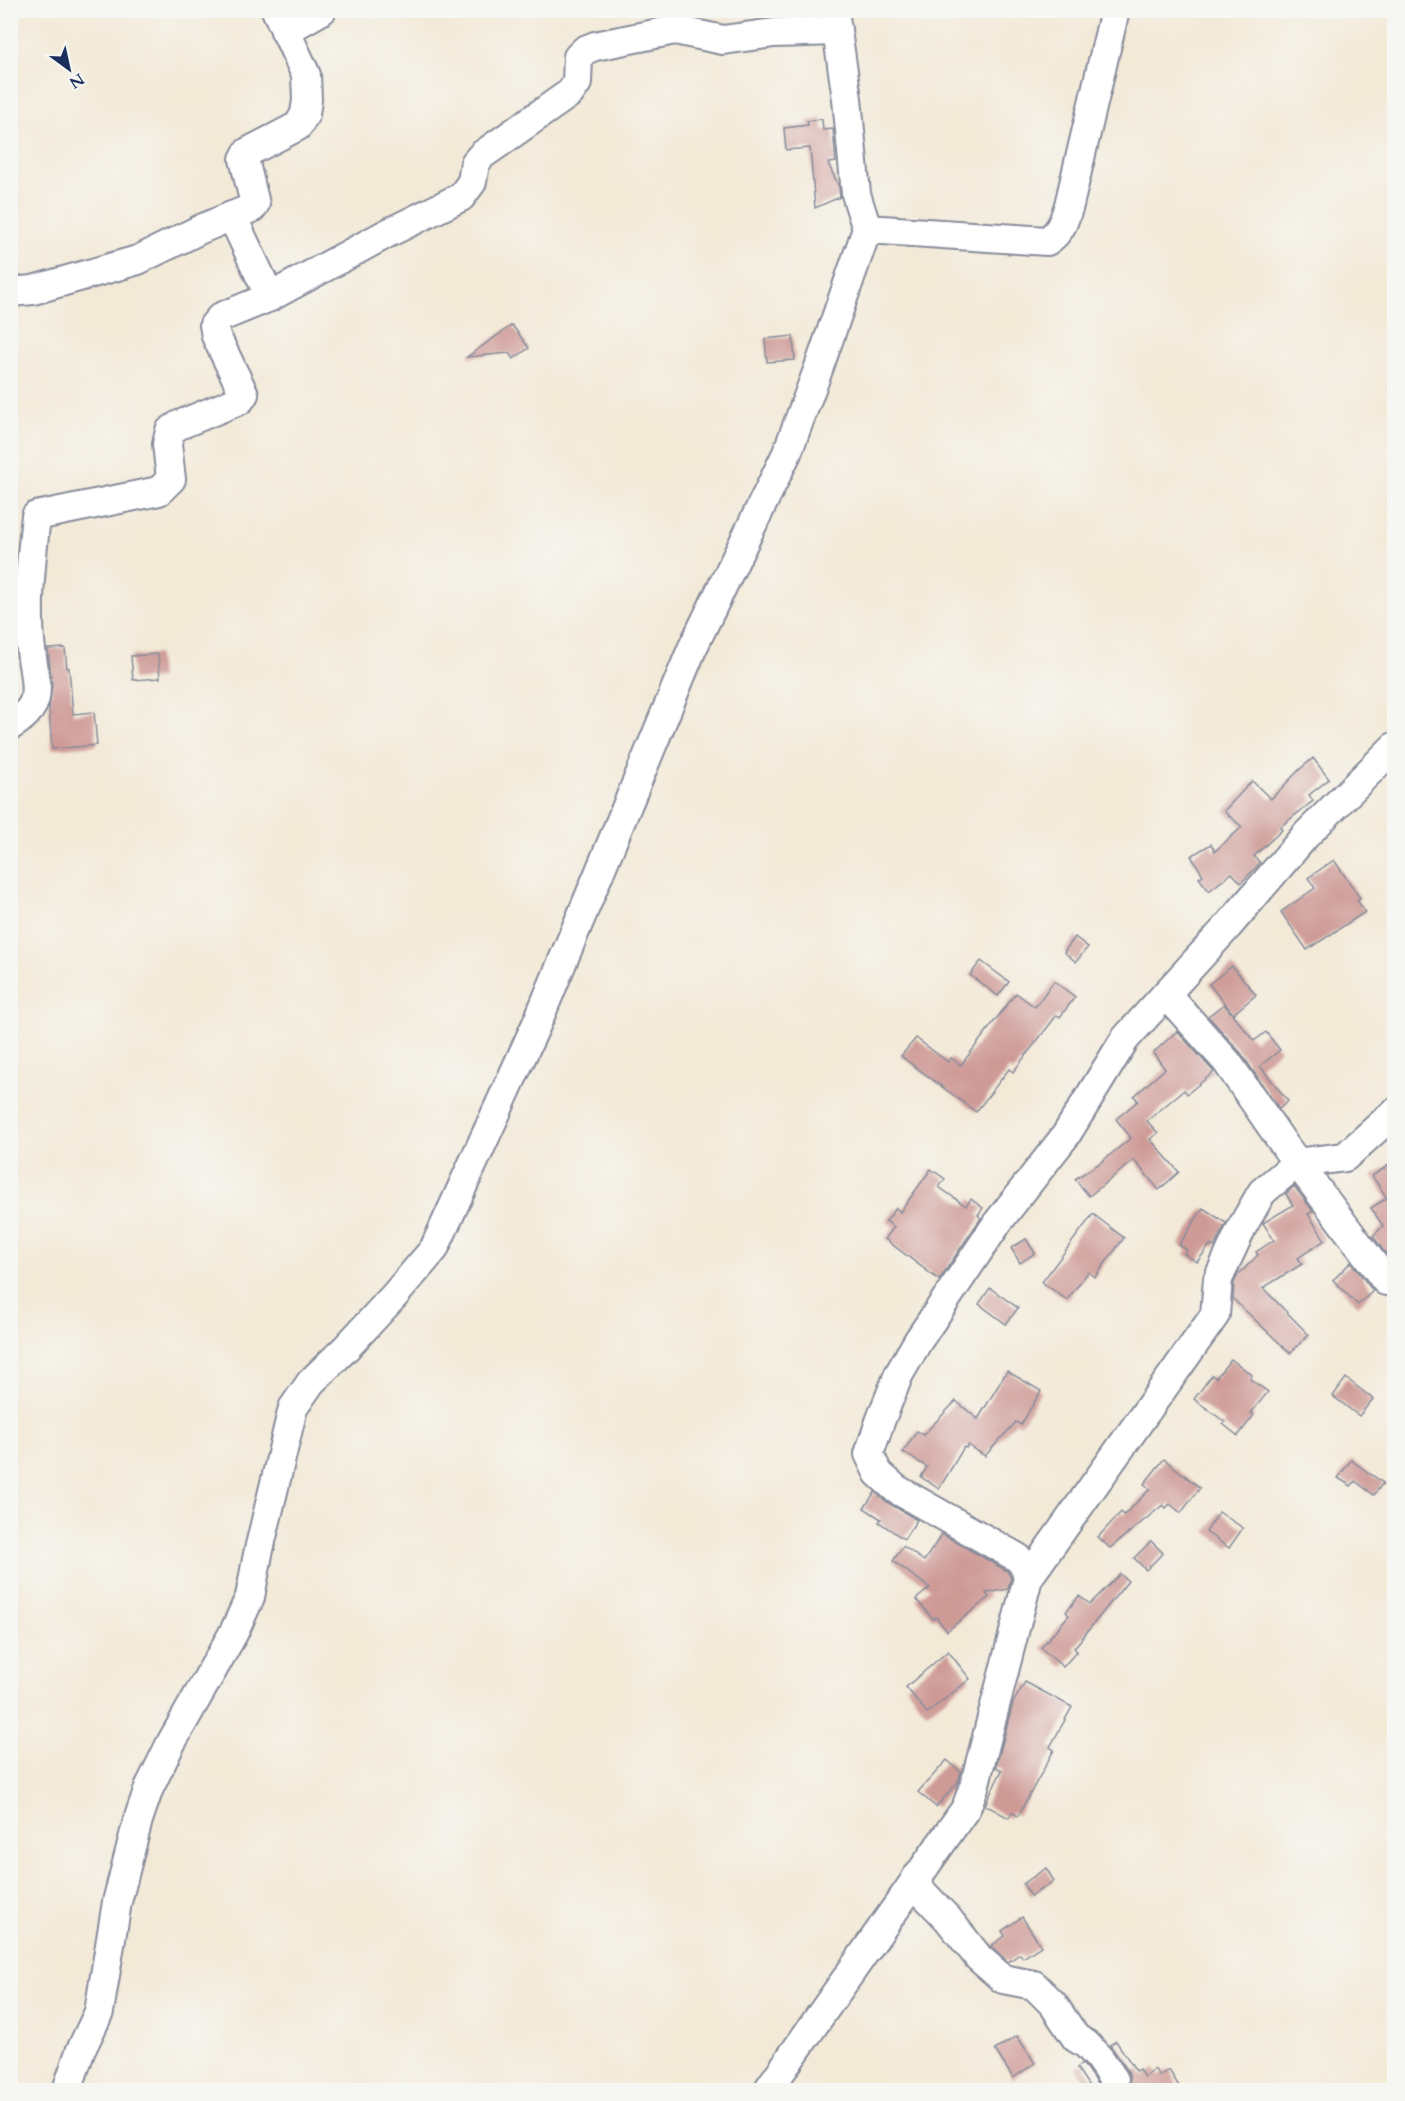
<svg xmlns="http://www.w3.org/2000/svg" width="1405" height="2101" font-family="Cardo,serif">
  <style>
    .building { fill: #ce9a96 }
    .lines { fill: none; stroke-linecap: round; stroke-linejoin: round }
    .minor-casing { stroke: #878c9a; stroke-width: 32 }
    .minor { stroke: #fff; stroke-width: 28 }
  </style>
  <rect width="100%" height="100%" fill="#f6f6f2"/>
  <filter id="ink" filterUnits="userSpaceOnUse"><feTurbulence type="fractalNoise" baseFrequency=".0167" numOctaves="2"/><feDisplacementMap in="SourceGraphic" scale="12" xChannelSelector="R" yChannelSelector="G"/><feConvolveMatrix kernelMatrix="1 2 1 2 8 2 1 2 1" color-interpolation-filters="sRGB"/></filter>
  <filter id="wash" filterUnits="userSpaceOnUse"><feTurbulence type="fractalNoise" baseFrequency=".008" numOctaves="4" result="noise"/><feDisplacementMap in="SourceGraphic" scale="24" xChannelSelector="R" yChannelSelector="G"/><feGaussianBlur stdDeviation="1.35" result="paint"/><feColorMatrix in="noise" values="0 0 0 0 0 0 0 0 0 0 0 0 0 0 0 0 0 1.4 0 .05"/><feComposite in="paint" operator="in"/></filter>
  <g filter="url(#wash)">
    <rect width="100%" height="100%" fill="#f3e9d7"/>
    <g id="blocks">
      <g class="building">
        <path d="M 822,119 L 823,130 L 833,129 L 836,162 L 828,163 L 839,187 L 840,197 L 815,208 L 810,148 L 786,150 L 784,128 L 808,125 L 807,121 Z"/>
        <path d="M 512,325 L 529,348 L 513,359 L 509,353 L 467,357 Z"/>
        <path d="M 793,336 L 795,360 L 767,362 L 765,339 Z"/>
        <path d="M 65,648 L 67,668 L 69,668 L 73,714 L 94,712 L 97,745 L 52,749 L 49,709 L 52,686 L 48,649 Z"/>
        <path d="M 158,654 L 160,678 L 133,680 L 131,656 Z"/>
        <path d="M 1313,758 L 1329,779 L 1309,795 L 1313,801 L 1280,827 L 1282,830 L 1254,856 L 1260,863 L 1241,883 L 1232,873 L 1209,891 L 1199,878 L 1203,875 L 1191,856 L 1211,844 L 1215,851 L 1242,827 L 1224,811 L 1252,781 L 1271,799 L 1299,770 Z"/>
        <path d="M 1334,860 L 1360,898 L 1357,900 L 1365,912 L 1307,950 L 1281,912 L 1315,888 L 1308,878 Z"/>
        <path d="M 1075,937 L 1088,947 L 1076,962 L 1064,952 Z"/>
        <path d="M 981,961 L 1009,982 L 998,996 L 970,975 Z"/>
        <path d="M 1232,966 L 1256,995 L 1233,1014 L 1209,984 Z"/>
        <path d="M 1054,981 L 1075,997 L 1060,1017 L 1057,1015 L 1013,1072 L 1009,1069 L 976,1112 L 901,1056 L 916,1038 L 948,1062 L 951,1058 L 961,1065 L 1016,993 L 1035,1007 Z"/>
        <path d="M 1224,1004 L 1254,1041 L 1266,1032 L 1280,1050 L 1260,1066 L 1288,1101 L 1279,1109 L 1241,1053 L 1208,1016 Z"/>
        <path d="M 1177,1031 L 1214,1072 L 1187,1094 L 1184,1090 L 1147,1121 L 1158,1133 L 1150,1139 L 1179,1172 L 1159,1190 L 1134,1160 L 1089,1196 L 1075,1179 L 1100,1163 L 1131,1138 L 1116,1119 L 1138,1101 L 1134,1096 L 1165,1069 L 1153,1053 Z"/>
        <path d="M 1395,1161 L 1395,1245 L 1386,1254 L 1373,1236 L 1383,1226 L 1371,1208 L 1387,1198 L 1372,1176 Z"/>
        <path d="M 931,1169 L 945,1179 L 939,1187 L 966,1206 L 971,1199 L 983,1208 L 978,1215 L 981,1218 L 939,1280 L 885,1239 L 894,1227 L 886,1221 L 896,1208 L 900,1212 Z"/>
        <path d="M 1294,1186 L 1313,1211 L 1308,1214 L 1325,1240 L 1298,1258 L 1302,1264 L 1263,1288 L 1309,1335 L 1290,1353 L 1233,1299 L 1234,1283 L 1238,1275 L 1258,1255 L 1256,1252 L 1274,1240 L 1263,1223 L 1293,1205 L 1286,1194 Z"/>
        <path d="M 1203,1208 L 1226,1223 L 1214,1247 L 1210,1245 L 1197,1262 L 1184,1254 L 1187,1250 L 1179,1245 Z"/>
        <path d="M 1093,1214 L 1124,1238 L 1095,1277 L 1088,1272 L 1067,1300 L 1042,1282 Z"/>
        <path d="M 1026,1239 L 1035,1253 L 1020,1263 L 1011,1248 Z"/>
        <path d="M 1351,1262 L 1373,1291 L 1358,1305 L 1333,1280 Z"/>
        <path d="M 990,1288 L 1018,1308 L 1006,1324 L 979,1304 Z"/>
        <path d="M 1231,1359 L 1252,1375 L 1250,1379 L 1268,1392 L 1251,1413 L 1254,1415 L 1238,1436 L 1223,1424 L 1225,1422 L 1194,1399 L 1212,1375 L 1216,1378 Z"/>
        <path d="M 1007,1371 L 1041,1391 L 1021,1425 L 1016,1422 L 985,1456 L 968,1445 L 966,1448 L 964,1447 L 939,1489 L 921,1477 L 927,1467 L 903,1452 L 917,1431 L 923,1435 L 956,1401 L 978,1419 Z"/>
        <path d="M 1346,1378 L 1373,1399 L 1359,1416 L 1333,1396 Z"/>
        <path d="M 1164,1459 L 1200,1488 L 1181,1513 L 1170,1504 L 1166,1508 L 1163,1505 L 1110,1548 L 1098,1537 L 1121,1512 L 1124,1515 L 1150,1489 L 1144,1484 Z"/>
        <path d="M 1351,1460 L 1383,1483 L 1374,1495 L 1355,1481 L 1351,1486 L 1338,1478 Z"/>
        <path d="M 875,1492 L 888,1503 L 917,1520 L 904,1539 L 879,1522 L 881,1519 L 864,1508 Z"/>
        <path d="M 1219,1512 L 1243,1528 L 1229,1548 L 1206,1532 Z"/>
        <path d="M 942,1534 L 1007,1571 L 1011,1578 L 1008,1589 L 986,1593 L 989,1597 L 947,1631 L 936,1617 L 933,1619 L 916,1599 L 930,1588 L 893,1561 L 903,1546 L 924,1561 Z"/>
        <path d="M 1151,1541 L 1163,1553 L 1146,1570 L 1134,1558 Z"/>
        <path d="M 1120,1574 L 1128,1581 L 1074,1648 L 1077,1651 L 1063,1667 L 1041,1648 L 1069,1615 L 1066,1612 L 1079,1596 L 1090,1604 Z"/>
        <path d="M 948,1651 L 970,1679 L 927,1713 L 906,1687 Z"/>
        <path d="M 1025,1682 L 1072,1707 L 1050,1747 L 1054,1750 L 1018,1816 L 1012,1812 L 1009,1818 L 985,1805 L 1002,1770 L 996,1767 L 1013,1703 Z"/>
        <path d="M 947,1760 L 961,1772 L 958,1782 L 936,1807 L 918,1792 Z"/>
        <path d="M 1046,1868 L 1054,1881 L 1031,1896 L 1023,1884 Z"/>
        <path d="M 1022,1917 L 1041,1946 L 1023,1958 L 1020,1954 L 1008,1962 L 991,1946 L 1005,1936 L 1002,1931 Z"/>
        <path d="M 1017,2036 L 1035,2063 L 1013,2078 L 995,2050 Z"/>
        <path d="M 1116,2041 L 1136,2071 L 1139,2069 L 1144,2077 L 1155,2069 L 1159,2076 L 1169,2070 L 1182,2091 L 1126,2091 L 1130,2079 L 1128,2071 L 1110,2045 Z"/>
        <path d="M 1082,2064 L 1086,2068 L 1102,2091 L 1092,2091 L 1077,2068 Z"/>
      </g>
    </g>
  </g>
  <g filter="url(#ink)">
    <use href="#blocks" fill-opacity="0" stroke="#878c9a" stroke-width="1.5"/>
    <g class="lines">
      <g class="minor-casing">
        <g id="minor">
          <path d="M 285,31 L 322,10"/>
          <path d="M 867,229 L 1047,241 C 1061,232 1064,221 1069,205 L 1115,10"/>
          <path d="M 10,292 L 33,290 L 138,260 L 201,229 L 232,216"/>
          <path d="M 270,297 L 386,234 L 461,197 L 472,182 L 475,163 L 482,155 L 570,93 L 577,83 L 578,57 L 585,50 L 595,46 L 675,30 L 723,40 L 774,33 L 837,31"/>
          <path d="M 10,726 C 20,720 28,714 33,704 C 39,691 34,672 32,658 C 25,610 31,564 36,516 L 159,491 L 171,479 L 167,444 L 170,431 L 179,425 L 240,400 L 244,394 L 216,336 L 214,325 L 221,317 L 270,297 L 232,216 L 252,208 L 255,204 L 244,159 L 248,152 L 298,126 L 305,114 L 307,100 L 306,75 L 276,10"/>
          <path d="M 1166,994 L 1227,1062 L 1287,1149 L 1386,1281"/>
          <path d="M 1028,1578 L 1215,1315 L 1218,1279 L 1242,1227 L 1262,1192 L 1297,1163 L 1345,1157 L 1394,1113"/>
          <path d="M 916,1878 L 922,1892 L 948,1919 L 979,1958 L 1003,1979 L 1034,1985 L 1053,2004 L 1076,2038 L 1086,2044 L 1099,2058 L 1114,2080"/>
          <path d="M 67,2090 L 80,2052 L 99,2012 L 117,1902 L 138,1820 L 149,1788 L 171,1743 L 234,1632 L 250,1597 L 258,1554 L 293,1408 L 311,1382 L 346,1348 L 394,1296 L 434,1249 L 537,1023 L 692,649 L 787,453 L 818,370 L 867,229 L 856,194 L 847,99 L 834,10"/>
          <path d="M 768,2090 L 966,1808 L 974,1787 L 1028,1578 L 1025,1567 L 1018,1558 L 896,1489 L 878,1473 L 869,1454 L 881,1419 L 899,1374 L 918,1341 L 998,1222 L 1066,1135 L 1125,1039 L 1229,925 L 1306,835 L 1394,747"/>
        </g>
      </g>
      <use href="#minor" class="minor"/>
    </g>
  </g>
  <rect width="1405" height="2101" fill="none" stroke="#f6f6f2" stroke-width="36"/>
  <g transform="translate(69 69) rotate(147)" stroke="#f6f6f2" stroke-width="4.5" paint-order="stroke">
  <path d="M0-4.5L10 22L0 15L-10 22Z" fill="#1b2f5e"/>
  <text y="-9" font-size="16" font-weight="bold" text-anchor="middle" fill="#1b2f5e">N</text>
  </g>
</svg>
